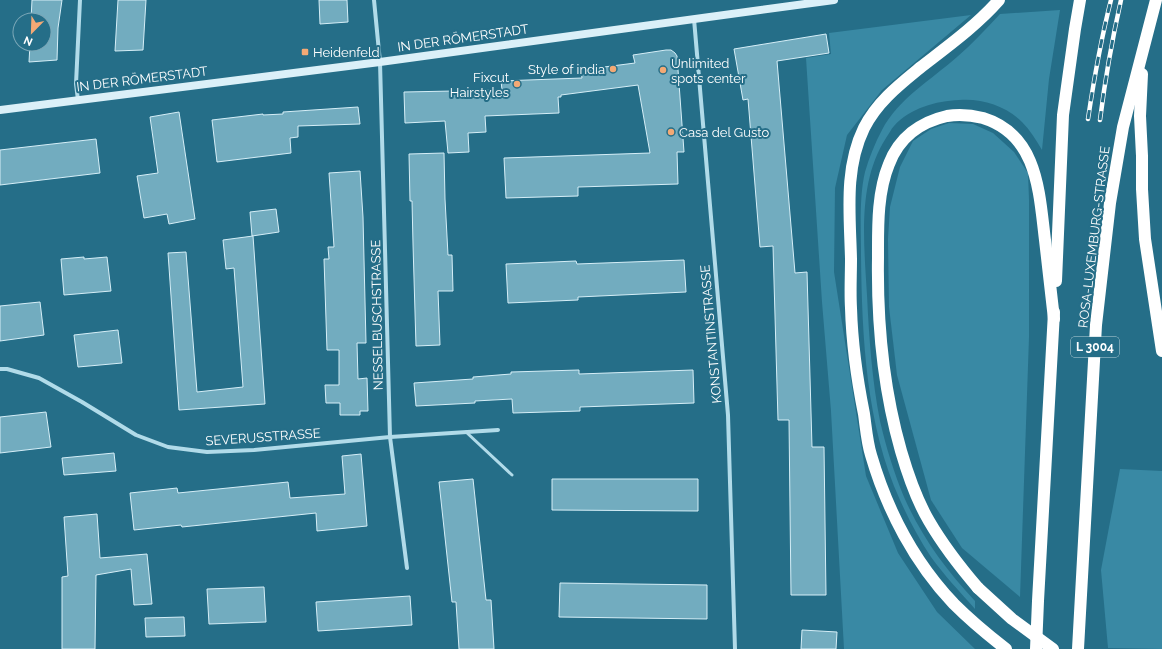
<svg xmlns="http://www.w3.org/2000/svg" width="1162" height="649" font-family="Raleway,sans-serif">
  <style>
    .green { fill: #3989a4 }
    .building { fill: #72acbf; stroke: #d5eef7 }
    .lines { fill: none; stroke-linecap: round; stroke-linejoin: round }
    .lane { stroke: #b1dbe9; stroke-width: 3 }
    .street { stroke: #b1dbe9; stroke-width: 4 }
    .secondary { stroke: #dbf0f8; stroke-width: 8 }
    .highway { stroke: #fff; stroke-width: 12 }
    .rail-casing { stroke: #fff; stroke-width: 4.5 }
    .rail { stroke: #256e88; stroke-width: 3; stroke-dasharray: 9; stroke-linecap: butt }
    .highway-bridge { stroke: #fff; stroke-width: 12 }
    .poi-dot { fill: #f3a975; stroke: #256e88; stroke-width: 1.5 }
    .labels { text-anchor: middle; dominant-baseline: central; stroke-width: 4; stroke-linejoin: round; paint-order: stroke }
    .shield { fill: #256e88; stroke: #bed4db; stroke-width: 1 }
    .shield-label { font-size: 12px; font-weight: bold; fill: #fff }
    .street-label { font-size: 13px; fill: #fff; stroke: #256e88 }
    .poi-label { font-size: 13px; fill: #fff; stroke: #256e88; text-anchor: start }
  </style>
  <rect width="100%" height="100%" fill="#256e88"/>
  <g class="green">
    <path d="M 1060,10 L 1049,79 L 1042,150 C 1036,140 1030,130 1022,122 C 1006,106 982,98 959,100 C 936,101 910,108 894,126 C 891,129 889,134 886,138 C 857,183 864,243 867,295 C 869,337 872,380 880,421 C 886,447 894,473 904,497 C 921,536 946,570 975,601 L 975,609 C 960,592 944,575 931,557 C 919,539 909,520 900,500 C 866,425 862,338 861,256 C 861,230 859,197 865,172 C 869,158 875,143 882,130 C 898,99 931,80 957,57 C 972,44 986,29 1000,14 Z"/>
    <path d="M 971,15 L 882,90 L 847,135 L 835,188 L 834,272 L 866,476 L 898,553 L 937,612 L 975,649 L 844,649 L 831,411 L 822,302 L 806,58 L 831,54 L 829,33 Z"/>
    <path d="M 949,123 L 973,124 L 993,133 L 1014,152 L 1028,173 L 1029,200 L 1029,337 L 1020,597 L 962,548 L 931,500 L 897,375 L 889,307 L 888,239 L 890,207 L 900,167 L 913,141 L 931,129 Z"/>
    <path d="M 1120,469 L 1162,471 L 1162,649 L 1108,648 L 1101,570 Z"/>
  </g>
  <g class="building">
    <path d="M 32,0 L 62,0 L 58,28 L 57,60 L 29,62 L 30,44 L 44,44 L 44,20 L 31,20 Z"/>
    <path d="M 118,0 L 146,0 L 143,50 L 115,51 Z"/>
    <path d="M 319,0 L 347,0 L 348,22 L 320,24 Z"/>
    <path d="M 826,34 L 829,53 L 777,61 L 795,273 L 807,272 L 812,447 L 824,447 L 826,595 L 791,595 L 789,420 L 778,420 L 773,246 L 760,247 L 748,99 L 743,100 L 734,49 Z"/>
    <path d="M 666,50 L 671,50 L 675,53 L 677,56 L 684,152 L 677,152 L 678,184 L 578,187 L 578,196 L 506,198 L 504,158 L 650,153 L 638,85 L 561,95 L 561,97 L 558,97 L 559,113 L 485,116 L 486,132 L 468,133 L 469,152 L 448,153 L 445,121 L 405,123 L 404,92 L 502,90 L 501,81 L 582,78 L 581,70 L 635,63 L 633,55 Z"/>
    <path d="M 358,107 L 360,124 L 298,126 L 298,137 L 290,138 L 291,153 L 217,162 L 212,120 L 263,114 L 263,115 L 283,114 L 283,112 Z"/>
    <path d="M 179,112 L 195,219 L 169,224 L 167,214 L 144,218 L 137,176 L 158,173 L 150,117 Z"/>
    <path d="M 96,139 L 100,173 L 0,185 L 0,150 Z"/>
    <path d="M 444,153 L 445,199 L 448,255 L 452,255 L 453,291 L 438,291 L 440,345 L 416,346 L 413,244 L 412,201 L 410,201 L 409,154 Z"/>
    <path d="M 360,171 L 363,217 L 366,343 L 357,343 L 358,379 L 367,378 L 368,411 L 360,411 L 360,415 L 340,415 L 340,403 L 326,403 L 325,385 L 339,385 L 339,350 L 327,350 L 324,259 L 329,259 L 328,247 L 334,247 L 329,173 Z"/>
    <path d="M 276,209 L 279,232 L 252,236 L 250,212 Z"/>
    <path d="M 253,236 L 265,404 L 179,410 L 168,253 L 186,252 L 197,392 L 243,387 L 234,268 L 226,269 L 223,240 Z"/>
    <path d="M 84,257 L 84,259 L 107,257 L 111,291 L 64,295 L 61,259 Z"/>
    <path d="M 684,260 L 686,292 L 578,297 L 578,300 L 508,303 L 506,264 L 576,261 L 577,264 Z"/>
    <path d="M 40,302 L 44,335 L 0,341 L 0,306 Z"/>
    <path d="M 118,330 L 122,363 L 78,367 L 74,335 Z"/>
    <path d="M 579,370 L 579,374 L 693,370 L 694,403 L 580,407 L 580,411 L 513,413 L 512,399 L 475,401 L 475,403 L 416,406 L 414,383 L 473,379 L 473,377 L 511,374 L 511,372 Z"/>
    <path d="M 46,412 L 51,447 L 0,453 L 0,417 Z"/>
    <path d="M 114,453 L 116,471 L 64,475 L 62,458 Z"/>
    <path d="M 361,454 L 367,526 L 317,531 L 316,513 L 182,527 L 181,525 L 134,530 L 130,493 L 177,488 L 178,493 L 288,482 L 290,498 L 345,494 L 342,456 Z"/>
    <path d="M 473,479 L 486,600 L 491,600 L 494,649 L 459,649 L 456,602 L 452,602 L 439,482 Z"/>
    <path d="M 552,479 L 698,479 L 698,511 L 552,510 Z"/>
    <path d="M 97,514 L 100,558 L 147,554 L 152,604 L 134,605 L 131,569 L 96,575 L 95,649 L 62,649 L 62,577 L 68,576 L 64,517 Z"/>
    <path d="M 560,583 L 707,585 L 707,619 L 559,617 Z"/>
    <path d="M 264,587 L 266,622 L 209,624 L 207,589 Z"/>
    <path d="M 410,596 L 412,625 L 318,631 L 316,602 Z"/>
    <path d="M 184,617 L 185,636 L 146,637 L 145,618 Z"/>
    <path d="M 802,630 L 837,632 L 836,649 L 801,649 Z"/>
  </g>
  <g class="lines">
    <path class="lane" d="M 466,432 L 512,475"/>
    <g class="street">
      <path d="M 374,0 L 380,62 L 390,437 L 407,568"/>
      <path d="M 694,19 L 728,415 L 735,649"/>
      <path d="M 78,100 L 76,84 L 80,0"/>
      <path d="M 0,369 L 7,369 L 39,378 L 82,402 L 136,435 L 168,447 L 207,452 L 254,450 L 390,437 L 498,430"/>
    </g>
    <path class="secondary" d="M 0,110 L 380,62 L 834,0"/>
    <g class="highway">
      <path d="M 999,0 C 976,26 948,46 921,67 C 899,85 877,102 864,128 C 844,169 850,215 851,259 C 851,275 850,292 851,308 C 852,344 857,379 864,414 C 866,428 867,442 871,455 C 887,510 915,563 954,604 C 970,620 988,635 1006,649"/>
      <path d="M 1142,74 L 1140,116 L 1142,156 L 1142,189 L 1145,239 L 1162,351"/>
      <path d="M 1056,281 L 1063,115 L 1075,29 L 1080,0"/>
      <path d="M 978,588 C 960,567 943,545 929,521 C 916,499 908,475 901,451 C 883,388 877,323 878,258 C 878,228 877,193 889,164 C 899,138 920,122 947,116 C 959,114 971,115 983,118 C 1038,135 1039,192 1045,240 C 1048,266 1051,293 1054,319"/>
      <path d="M 1036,649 L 1038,601 L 1054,312"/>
      <path d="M 1078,649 L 1096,325 L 1110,203 L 1123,127 L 1156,0"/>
    </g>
    <g class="rail-casing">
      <g id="rail">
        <path d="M 1088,119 C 1094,79 1101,39 1111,0"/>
        <path d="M 1100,120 C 1105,80 1112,40 1121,0"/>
      </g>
    </g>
    <use href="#rail" class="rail"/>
    <path class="highway-bridge" d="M 978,588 L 1012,619 L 1053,649"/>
  </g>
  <g class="poi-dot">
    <rect x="301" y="48" width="8" height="8" rx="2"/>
    <circle cx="613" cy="69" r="4"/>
    <circle cx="663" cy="70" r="4"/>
    <circle cx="517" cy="84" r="4"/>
    <circle cx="671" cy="132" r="4"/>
  </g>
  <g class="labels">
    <rect class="shield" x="1071" y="337" width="48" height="20" rx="3"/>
    <g class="shield-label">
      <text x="1095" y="347">L 3004</text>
    </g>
    <g class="street-label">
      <text transform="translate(463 38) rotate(-8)">IN DER RÖMERSTADT</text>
      <text transform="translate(142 79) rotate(-7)">IN DER RÖMERSTADT</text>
      <text transform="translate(1094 237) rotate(-83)">ROSA-LUXEMBURG-STRASSE</text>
      <text transform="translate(377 315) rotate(-91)">NESSELBUSCHSTRASSE</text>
      <text transform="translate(711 334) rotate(-95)">KONSTANTINSTRASSE</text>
      <text transform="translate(263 437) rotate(-4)">SEVERUSSTRASSE</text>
    </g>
    <g class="poi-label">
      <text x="313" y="52">Heidenfeld</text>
      <text x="671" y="63">Unlimited<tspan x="671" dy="15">spots center</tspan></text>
      <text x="605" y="69" text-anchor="end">Style of india</text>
      <text x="509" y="77" text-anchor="end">Fixcut<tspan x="509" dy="15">Hairstyles</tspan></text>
      <text x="679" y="132">Casa del Gusto</text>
    </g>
  </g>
  <g transform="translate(32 32) rotate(203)"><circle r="19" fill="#256e88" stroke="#7ca8b8"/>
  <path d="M0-3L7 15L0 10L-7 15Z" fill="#f3a975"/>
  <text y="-6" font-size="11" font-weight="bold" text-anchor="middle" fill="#ffffff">N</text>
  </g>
</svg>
